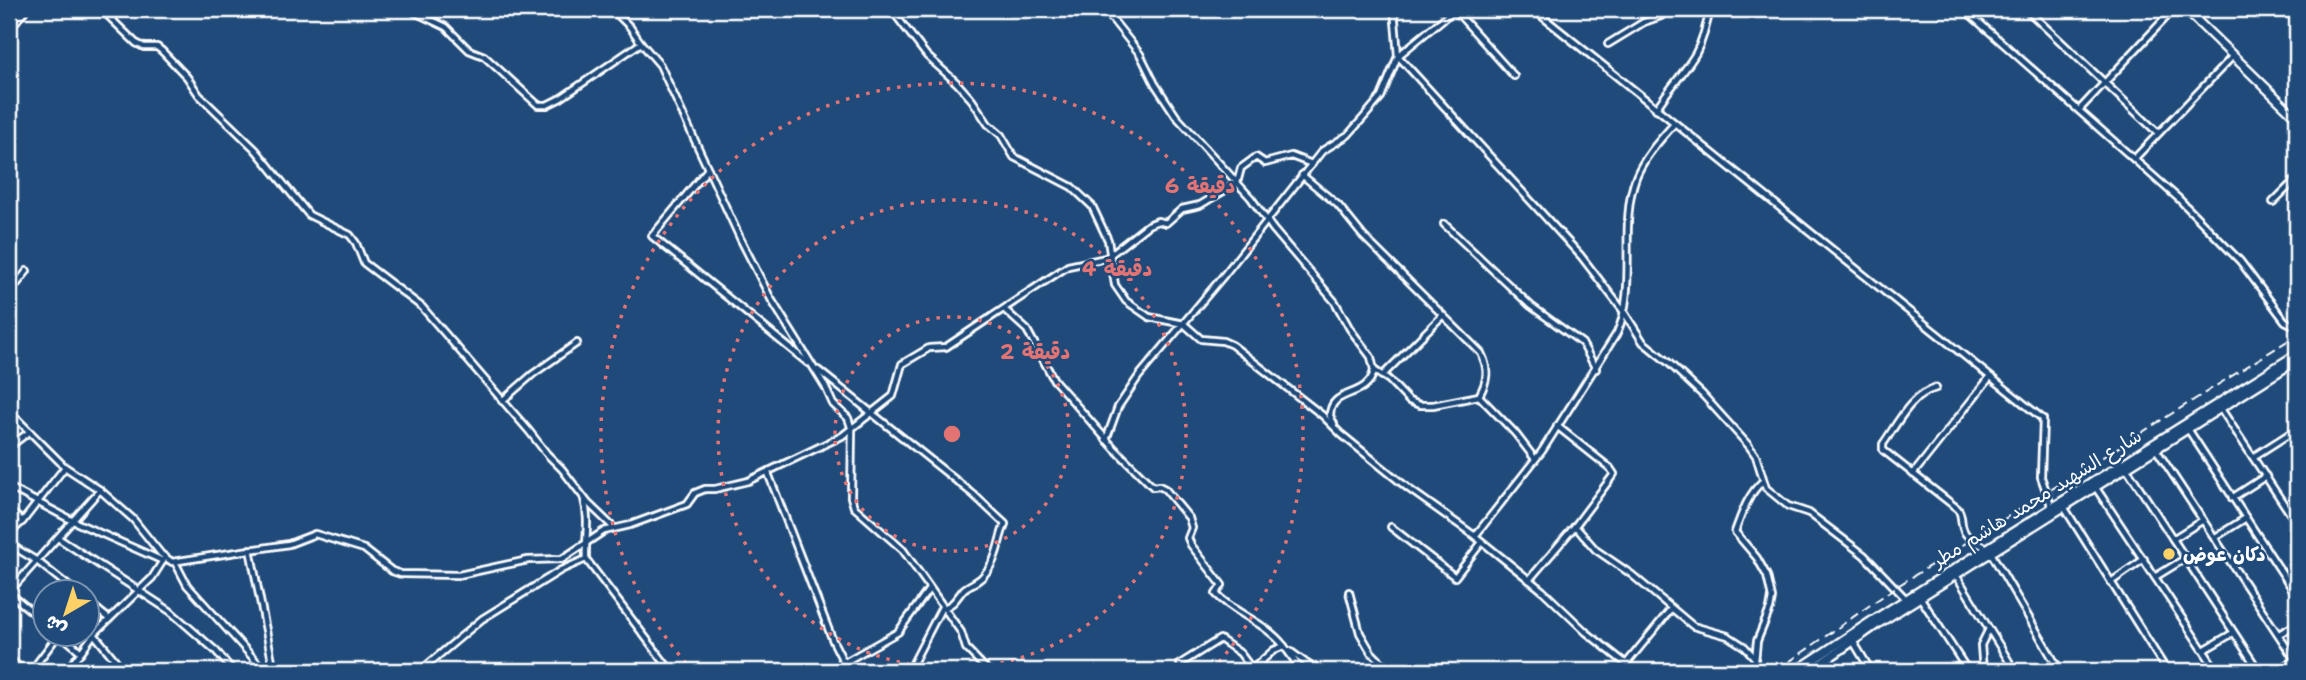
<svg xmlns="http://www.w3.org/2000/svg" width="2306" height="680" font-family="'Shantell Sans','Playpen Sans Arabic',sans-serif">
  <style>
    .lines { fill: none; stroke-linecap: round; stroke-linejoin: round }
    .street-casing { stroke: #fff; stroke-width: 10 }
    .secondary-casing { stroke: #fff; stroke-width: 12 }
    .primary-casing { stroke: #fff; stroke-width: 12 }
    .street { stroke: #1f4a7a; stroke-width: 4.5 }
    .secondary { stroke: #1f4a7a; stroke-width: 7 }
    .primary { stroke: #1f4a7a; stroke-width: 7 }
    .rail { stroke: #fff; stroke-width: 2; stroke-dasharray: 10 5; stroke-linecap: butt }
    .ring { fill: none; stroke: #e47373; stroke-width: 3.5; stroke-dasharray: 3.5 7 }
    .poi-dot { fill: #ffd166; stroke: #1f4a7a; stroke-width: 2.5 }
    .labels { text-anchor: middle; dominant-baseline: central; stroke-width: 5; stroke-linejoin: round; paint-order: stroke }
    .street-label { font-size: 19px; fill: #fff; stroke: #1f4a7a }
    .poi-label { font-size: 19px; font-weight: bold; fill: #fff; stroke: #1f4a7a; text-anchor: start }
    .centre { fill: #e47373; stroke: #1f4a7a; stroke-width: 3.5 }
    .ring-label { font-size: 21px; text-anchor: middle; font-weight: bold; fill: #e47373; stroke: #1f4a7a; stroke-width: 5; stroke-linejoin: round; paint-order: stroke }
  </style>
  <rect width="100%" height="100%" fill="#1f4a7a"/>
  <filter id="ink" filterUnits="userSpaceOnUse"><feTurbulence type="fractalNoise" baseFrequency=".0143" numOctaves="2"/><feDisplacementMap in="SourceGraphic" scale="14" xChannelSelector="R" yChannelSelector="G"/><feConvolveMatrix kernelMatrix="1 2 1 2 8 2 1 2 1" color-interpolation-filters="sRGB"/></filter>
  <g filter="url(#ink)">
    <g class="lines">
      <g class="street-casing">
        <g id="street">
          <path d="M 101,9 L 136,43 L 144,47 L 157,47 L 162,51 L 187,77 L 199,95 L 255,149 L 309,215 L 350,235 L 356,243 L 364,263 L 422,307 L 529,431 L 547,454 L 562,469 L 588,503 L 614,528"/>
          <path d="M 408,9 L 446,27 L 469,50 L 484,56 L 538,105 L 547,105 L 561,98 L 641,43"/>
          <path d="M 612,9 L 630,27 L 641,43 L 660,65 L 740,238 L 771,299 L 825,386 L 833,404 L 848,418 L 852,430 L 851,497 L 854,507 L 903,550 L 961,632 L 966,648 L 988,671"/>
          <path d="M 891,9 L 927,56 L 957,83 L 972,100 L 988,124 L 1001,135 L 1014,157 L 1072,187 L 1092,206 L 1108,240 L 1115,285 L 1126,301 L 1149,317 L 1184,324 L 1201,339 L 1223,341 L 1232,345 L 1322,415 L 1341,434 L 1409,489 L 1475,536 L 1543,591 L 1586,632 L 1635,671"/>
          <path d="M 1104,9 L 1140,54 L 1155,84 L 1176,116 L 1251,198 L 1273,229 L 1335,302 L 1350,329 L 1371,357 L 1374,370 L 1389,380 L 1409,401 L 1420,405 L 1433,405 L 1479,396 L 1515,433 L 1535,459"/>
          <path d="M 1394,9 L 1398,56 L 1581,256 L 1624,312 L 1643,342 L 1669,363 L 1703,395 L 1749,446 L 1756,456 L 1766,488 L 1788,506 L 1809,513 L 1864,555 L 1906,599"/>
          <path d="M 1442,9 L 1448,11 L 1454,9 L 1514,76"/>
          <path d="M 1533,9 L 2043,419 L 2041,477 L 2052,508"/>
          <path d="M 1964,9 L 2178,198 L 2240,261 L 2285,321 L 2293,325 L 2297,324"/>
          <path d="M 2026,9 L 2158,133"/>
          <path d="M 1608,44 L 1644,22 L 1661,16 L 1666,9"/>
          <path d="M 1656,109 C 1668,90 1685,72 1696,53 C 1703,39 1707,24 1710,9"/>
          <path d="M 2079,110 L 2174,9"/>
          <path d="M 2134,159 L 2233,56"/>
          <path d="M 708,169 L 652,236 L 808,363"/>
          <path d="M 1302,175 L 1338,205 L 1363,236 L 1481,353 C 1489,369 1488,380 1479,396"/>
          <path d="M 2273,202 L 2297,178"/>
          <path d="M 1444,224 L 1531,306 L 1582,343 L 1596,369"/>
          <path d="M 9,294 L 27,271"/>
          <path d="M 1005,310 L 1027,330 L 1054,380 L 1114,448 L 1153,487 L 1159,486 L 1165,489 L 1189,518 L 1192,528 L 1188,538 L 1191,545 L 1222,585 L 1216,594 C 1236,615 1264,621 1284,646"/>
          <path d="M 818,370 L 973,494 L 1005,524 C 997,544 998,560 983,576 C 978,582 970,584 964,589 C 957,597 954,605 943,608"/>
          <path d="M 1382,376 L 1442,316"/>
          <path d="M 1936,388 C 1910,395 1898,423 1883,444 L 1883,450 L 1958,509 C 1963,516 1960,524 1964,531 C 1967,538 1981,545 1988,548"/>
          <path d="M 502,401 L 533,374 L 577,343"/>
          <path d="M 2221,409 L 2297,524"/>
          <path d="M 9,411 L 65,467 L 100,490 L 133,519 L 161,554 L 172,562 L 289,544 L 315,534 L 364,549 L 392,571 L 401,574 L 459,575 L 528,560 L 562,559 L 604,531 L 630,525 L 687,504 L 695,493 L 705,489 L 715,489 L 748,481 L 842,436 L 893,396 L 902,364 L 929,348 L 946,347 L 1068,266 L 1106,258 L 1148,225 L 1158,221 L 1166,223 L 1182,209 L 1200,205 L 1237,183 L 1241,168 L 1256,157 L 1265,163 L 1291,156 L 1312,164"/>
          <path d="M 1334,424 L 1330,416 C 1330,387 1367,400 1374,371"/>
          <path d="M 2188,429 L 2297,596"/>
          <path d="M 2289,434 L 2297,447"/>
          <path d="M 1106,440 L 1118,407 L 1139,376 L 1224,275 L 1322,151 L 1348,135 L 1364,117 L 1381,97 L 1398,56 L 1455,9"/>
          <path d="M 9,447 L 29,432"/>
          <path d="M 2156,449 L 2297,663"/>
          <path d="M 2253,457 L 2297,429"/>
          <path d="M 2126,467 L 2259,671"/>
          <path d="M 768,473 L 833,641 L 842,659 L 853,671"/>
          <path d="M 1913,474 L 1990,377"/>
          <path d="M 2094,485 L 2217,671"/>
          <path d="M 9,487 L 73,521 L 163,561"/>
          <path d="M 2232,498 L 2266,476"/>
          <path d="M 584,499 C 590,522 585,536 586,559 L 671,671"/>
          <path d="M 2064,507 L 2167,671"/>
          <path d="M 9,511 L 23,521"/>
          <path d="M 1575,526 L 1596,550 L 1631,574 L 1693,626 L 1728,636 L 1745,647 L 1754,657"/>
          <path d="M 1391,527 L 1455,577 L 1482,542"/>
          <path d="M 9,534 L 23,521 L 65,467"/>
          <path d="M 1475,536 L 1542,451 L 1617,333 C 1638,287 1618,225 1636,177 C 1644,157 1660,140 1674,124"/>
          <path d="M 58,538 L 170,611 L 216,651 L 233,671"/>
          <path d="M 2214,538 L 2246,518"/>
          <path d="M 2173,539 L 2203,520"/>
          <path d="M 9,544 L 37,561 L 76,592"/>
          <path d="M 250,549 L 274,671"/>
          <path d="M 1991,553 L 2060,671"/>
          <path d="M 175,562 L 187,585 L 265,671"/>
          <path d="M 1956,575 L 2015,671"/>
          <path d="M 2155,577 L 2186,558"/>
          <path d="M 1529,580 L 1575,526 L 1614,474 L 1610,468 L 1557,426"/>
          <path d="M 2111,582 L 2144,559"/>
          <path d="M 9,592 L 100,490"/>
          <path d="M 1349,592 L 1360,633 L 1371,652 L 1390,671"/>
          <path d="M 9,593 L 46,623"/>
          <path d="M 1920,597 L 1968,671"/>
          <path d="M 88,602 L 109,619"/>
          <path d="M 60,634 L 80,651"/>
          <path d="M 94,634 L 124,671"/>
          <path d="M 2279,634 L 2297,624"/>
          <path d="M 1853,641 L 1871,671"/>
          <path d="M 2204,650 L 2233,633"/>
          <path d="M 1290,651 L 1317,671"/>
          <path d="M 9,658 L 23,671"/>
          <path d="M 845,662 L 898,632 L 929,589"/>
          <path d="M 72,663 L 82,671"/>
          <path d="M 1180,664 L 1220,639 L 1240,653 L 1252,669"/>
          <path d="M 1626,664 L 1671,609"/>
          <path d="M 31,671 L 59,634"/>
          <path d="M 67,671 L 94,634 L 152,578 L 164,559"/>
          <path d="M 420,671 L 482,619 L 561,570 L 586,559"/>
          <path d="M 909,671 L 942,607"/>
          <path d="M 1250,671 L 1274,650 L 1284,646 L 1302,671"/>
          <path d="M 1754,671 L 1757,641 L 1770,609 L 1772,598 L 1767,576 L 1757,558 L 1735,532 C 1742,513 1748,494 1763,481"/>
          <path d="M 1983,671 L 1981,645 L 1989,629"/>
          <path d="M 2277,671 L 2295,660"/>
        </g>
      </g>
      <g class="secondary-casing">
        <g id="secondary">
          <path d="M 2185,9 L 2297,118"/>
          <path d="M 9,28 L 25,9"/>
        </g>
      </g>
      <g class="primary-casing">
        <g id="primary">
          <path d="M 1796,671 L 1875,619 L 2297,354"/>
          <path d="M 1810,671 L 1879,623 L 2297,360"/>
        </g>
      </g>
      <use href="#street" class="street"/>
      <use href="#secondary" class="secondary"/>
      <use href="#primary" class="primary"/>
      <path class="rail" d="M 1776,671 L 1896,587 L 2297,335"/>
    </g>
  </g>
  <g class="ring">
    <circle cx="952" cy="434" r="117"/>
    <circle cx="952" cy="434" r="234"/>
    <path d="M693 671A351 351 0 1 1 1211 671"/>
  </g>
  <circle class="poi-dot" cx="2169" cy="554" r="7"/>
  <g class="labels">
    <g class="street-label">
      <text transform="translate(2037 498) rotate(-32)">شارع الشهيد محمد هاشم مطر</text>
    </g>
    <g class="poi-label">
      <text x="2183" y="554">دكان عوض</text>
    </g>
  </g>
  <circle cx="952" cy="434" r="10" class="centre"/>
  <g class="ring-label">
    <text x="1200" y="193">6 دقيقة</text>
    <text x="1117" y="276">4 دقيقة</text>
    <text x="1035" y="359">2 دقيقة</text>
  </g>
  <rect width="2306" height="680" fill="none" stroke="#1f4a7a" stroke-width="35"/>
  <rect x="18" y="18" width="2271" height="645" fill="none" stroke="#fff" stroke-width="2.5" filter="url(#ink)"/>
  <g transform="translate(66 613) rotate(219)"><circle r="33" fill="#1f4a7a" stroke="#7992af" stroke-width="2"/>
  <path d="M0-5L12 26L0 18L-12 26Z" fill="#ffd166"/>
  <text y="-10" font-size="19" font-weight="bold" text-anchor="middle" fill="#ffffff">ش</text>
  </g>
</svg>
